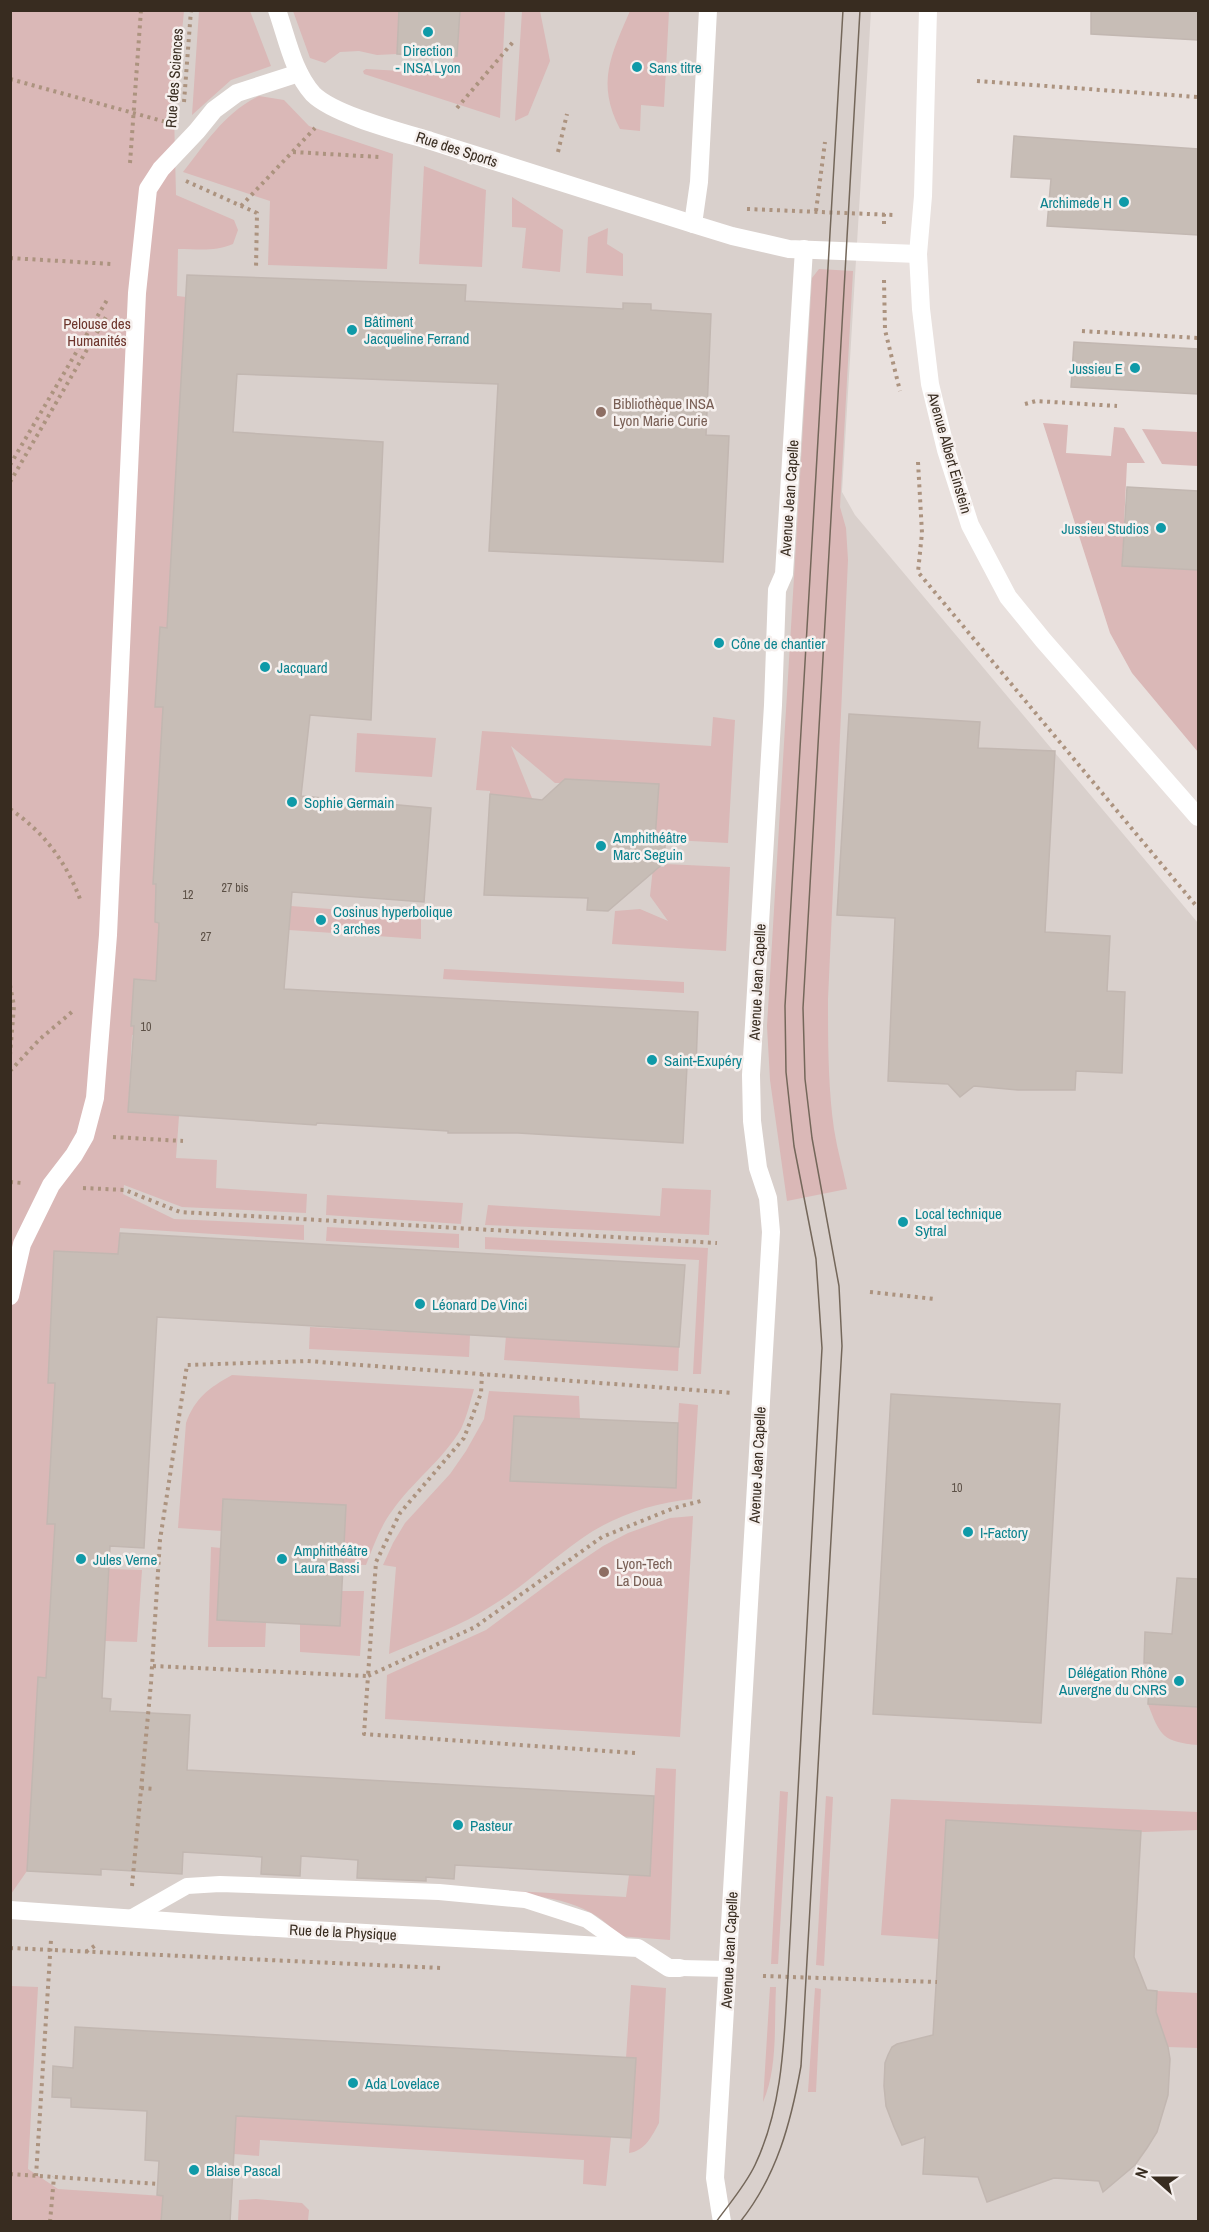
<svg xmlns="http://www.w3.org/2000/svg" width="1209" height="2232" font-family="'Archivo Narrow',sans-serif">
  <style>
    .built { fill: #d9d0cc }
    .green { fill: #dab8b7 }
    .building { fill: #c7bdb6; stroke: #c2b7b1; stroke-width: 1.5 }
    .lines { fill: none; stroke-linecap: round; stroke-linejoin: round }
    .path { stroke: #ac937f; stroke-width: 4; stroke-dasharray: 3 4.5; stroke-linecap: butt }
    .service { stroke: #fff; stroke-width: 16 }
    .pedestrian { stroke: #fff; stroke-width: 18 }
    .minor { stroke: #fff; stroke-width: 18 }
    .tertiary { stroke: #fff; stroke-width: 18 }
    .tram { stroke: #74675a; stroke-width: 1.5 }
    .culture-dot { fill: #0f9aa8; stroke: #f6f0ee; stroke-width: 2 }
    .education-dot { fill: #8d6e63; stroke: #f6f0ee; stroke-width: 2 }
    .labels { text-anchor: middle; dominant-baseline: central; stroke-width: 5; stroke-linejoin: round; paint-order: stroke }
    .number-label { font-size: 12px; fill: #5c5046 }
    .culture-label { font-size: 15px; fill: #0d838f; stroke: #f6f0ee; text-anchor: start }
    .street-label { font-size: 15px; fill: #382c20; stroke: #f6f0ee }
    .park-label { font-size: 15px; fill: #6d352c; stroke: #f6f0ee }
    .education-label { font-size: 15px; fill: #785e54; stroke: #f6f0ee; text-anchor: start }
  </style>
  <rect width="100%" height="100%" fill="#e9e1de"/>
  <path class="built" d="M 11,11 L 871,11 L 842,492 L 855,515 L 1198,923 L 1198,2221 L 11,2222 Z"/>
  <g class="green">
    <path d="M 11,11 L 184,11 L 174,113 L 176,195 L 234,220 L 238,230 L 233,244 C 214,252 198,249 178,249 L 177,296 L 186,297 L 167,628 L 160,628 L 155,706 L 163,707 L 153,884 L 156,884 L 155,922 L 159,923 L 156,981 L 134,980 L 131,1026 L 209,1039 L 132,1035 L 128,1112 L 179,1116 L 176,1158 L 217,1160 L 216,1188 L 307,1194 L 306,1213 L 182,1207 L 124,1185 L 123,1194 L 174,1219 L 304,1225 L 304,1240 L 120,1228 L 118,1254 L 55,1251 L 48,1382 L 55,1383 L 47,1524 L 55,1524 L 46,1678 L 38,1678 L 27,1871 L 11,1894 Z"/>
    <path d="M 199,11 L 250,11 L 271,66 L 231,80 L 192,115 Z"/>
    <path d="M 293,11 L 399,11 L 397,54 L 377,55 L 359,51 L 340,52 L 325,63 L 310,58 Z"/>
    <path d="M 460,11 L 505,11 L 500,118 L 364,74 L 363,71 L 366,69 L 454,74 L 453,56 L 457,56 Z"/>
    <path d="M 522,11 L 540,11 L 550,61 L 528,115 L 515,121 Z"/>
    <path d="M 630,11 L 669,11 L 664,107 L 641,105 L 640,131 L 620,129 C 596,83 611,55 630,11 Z"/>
    <path d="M 259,96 L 284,100 L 309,126 L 393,154 L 387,269 L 268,265 L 270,201 L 183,172 C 206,143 224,113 259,96 Z"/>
    <path d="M 424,166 L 486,190 L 482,267 L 419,264 Z"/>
    <path d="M 512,197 L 563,230 L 560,272 L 522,268 L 526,228 L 512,227 Z"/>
    <path d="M 608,228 L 607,244 L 623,254 L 623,276 L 586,273 L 588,237 Z"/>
    <path d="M 819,269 L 853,271 L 840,507 L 846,528 L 848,560 L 828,999 C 828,1043 828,1086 834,1129 C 837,1149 843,1169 847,1189 L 787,1201 L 770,1080 L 767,1026 L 812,278 Z"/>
    <path d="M 1043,423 L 1068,425 L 1066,453 L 1111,456 L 1114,427 L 1124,428 L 1145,463 L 1127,463 L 1122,566 L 1198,570 L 1198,752 L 1132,673 L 1110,633 Z"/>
    <path d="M 1142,429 L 1198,432 L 1198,466 L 1162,464 Z"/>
    <path d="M 713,717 L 735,720 L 728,843 L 655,839 L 659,784 L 565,779 L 561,783 L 555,783 L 511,746 L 534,803 L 515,797 L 490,794 L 490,791 L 476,790 L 482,731 L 711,746 Z"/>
    <path d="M 357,733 L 436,738 L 432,777 L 355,772 Z"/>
    <path d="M 665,864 L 730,867 L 726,951 L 612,944 L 615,911 L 640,909 L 668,921 L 650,896 L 653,867 L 664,867 Z"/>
    <path d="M 291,906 L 421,916 L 421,939 L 289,930 Z"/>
    <path d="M 444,969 L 684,982 L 684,993 L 443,979 Z"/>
    <path d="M 662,1188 L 711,1190 L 709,1235 L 485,1225 L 488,1205 L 660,1216 Z"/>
    <path d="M 327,1195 L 463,1203 L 461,1224 L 326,1215 Z"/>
    <path d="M 327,1227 L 459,1234 L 459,1248 L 326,1241 Z"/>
    <path d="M 485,1237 L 708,1248 L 701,1374 L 693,1374 L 699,1260 L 485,1249 Z"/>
    <path d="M 310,1327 L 470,1335 L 469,1357 L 309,1349 Z"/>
    <path d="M 506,1336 L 679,1347 L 678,1371 L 504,1360 Z"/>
    <path d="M 232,1375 L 474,1389 C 470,1403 467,1416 461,1429 C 443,1460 412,1482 392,1511 C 380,1527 373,1547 366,1565 L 343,1564 L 345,1505 L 224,1499 L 222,1531 L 178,1528 L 186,1423 C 195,1398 209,1388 232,1375 Z"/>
    <path d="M 489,1391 L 579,1396 L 580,1419 L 514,1416 L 510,1480 L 675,1488 L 679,1403 L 698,1405 L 692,1499 C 653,1503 613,1516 581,1539 C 551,1560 524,1586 493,1605 C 461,1626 424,1639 389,1654 L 396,1567 L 383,1565 L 393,1543 L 405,1523 L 450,1474 L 466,1451 L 484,1419 Z"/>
    <path d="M 693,1516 L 680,1737 L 385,1719 L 387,1675 L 486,1630 L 563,1573 L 603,1546 L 628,1533 L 670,1518 Z"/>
    <path d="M 211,1547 L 221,1548 L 217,1620 L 266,1623 L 265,1647 L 208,1647 Z"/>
    <path d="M 109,1569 L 142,1570 L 137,1642 L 105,1641 Z"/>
    <path d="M 341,1591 L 364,1591 L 360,1656 L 300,1652 L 300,1624 L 339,1626 Z"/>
    <path d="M 1148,1704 L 1198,1707 L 1198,1745 C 1163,1742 1160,1736 1148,1704 Z"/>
    <path d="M 656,1768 L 676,1769 L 670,1940 L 618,1936 C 591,1898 535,1896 493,1890 L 626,1897 L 629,1875 L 650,1876 Z"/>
    <path d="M 780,1791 L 788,1792 L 778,1964 L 771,1964 Z"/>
    <path d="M 826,1796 L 833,1797 L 824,1966 L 816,1965 Z"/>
    <path d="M 891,1799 L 1198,1812 L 1198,1830 L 1144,1832 L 946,1820 L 939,1939 L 881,1935 Z"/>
    <path d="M 631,1985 L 666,1988 L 659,2123 C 652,2136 645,2151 629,2153 L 636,2059 L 626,2058 Z"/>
    <path d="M 11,1986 L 38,1987 L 28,2169 L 58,2189 L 163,2196 L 161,2221 L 11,2222 Z"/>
    <path d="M 770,1987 L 776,1987 C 774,2024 778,2068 763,2102 Z"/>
    <path d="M 815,1988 L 821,1989 L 816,2092 L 808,2092 Z"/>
    <path d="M 1157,1991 L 1198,1993 L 1198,2048 L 1168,2047 L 1156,2012 Z"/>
    <path d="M 236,2116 L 611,2137 L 606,2186 L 583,2184 L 584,2160 L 260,2140 L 259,2156 L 234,2154 Z"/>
    <path d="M 256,2199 L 302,2203 L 309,2210 L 308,2221 L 238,2221 L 239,2200 Z"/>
  </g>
  <g class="building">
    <path d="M 399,10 L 460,10 L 457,56 L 397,54 Z"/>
    <path d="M 1091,10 L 1198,10 L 1198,40 L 1091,34 Z"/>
    <path d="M 1014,136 L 1198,149 L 1198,235 L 1047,226 L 1051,179 L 1011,177 Z"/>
    <path d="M 187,275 L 466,285 L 465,301 L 623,309 L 623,303 L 651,304 L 651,310 L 711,314 L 706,435 L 729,436 L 723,562 L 489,551 L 498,384 L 237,374 L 233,432 L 383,442 L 371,720 L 310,715 L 301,796 L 431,808 L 424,902 L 292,892 L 284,989 L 698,1012 L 696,1066 L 687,1066 L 683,1143 L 518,1133 L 448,1133 L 448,1131 L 317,1123 L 316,1125 L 128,1112 L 134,1026 L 131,1026 L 134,979 L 156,981 L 159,923 L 155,922 L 156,884 L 153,884 L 163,707 L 155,707 L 160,627 L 167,628 Z"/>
    <path d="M 1074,342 L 1198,349 L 1198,394 L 1071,387 Z"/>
    <path d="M 1127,487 L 1198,491 L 1198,570 L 1122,566 Z"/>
    <path d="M 849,714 L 980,722 L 978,748 L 1055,751 L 1045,932 L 1110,936 L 1107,991 L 1125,992 L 1122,1073 L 1076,1071 L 1075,1090 L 1018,1090 L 974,1086 L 960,1097 L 948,1084 L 888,1081 L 895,918 L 837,915 Z"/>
    <path d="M 565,779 L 659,784 L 655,839 L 665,840 L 665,862 L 608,911 L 587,910 L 588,898 L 484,895 L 490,794 L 542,800 Z"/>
    <path d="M 120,1233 L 685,1265 L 679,1347 L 157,1317 L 144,1548 L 110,1546 L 102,1698 L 111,1699 L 110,1711 L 190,1715 L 187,1770 L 654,1796 L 650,1876 L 455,1865 L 454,1879 L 426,1877 L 426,1881 L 357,1878 L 358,1860 L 301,1856 L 300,1876 L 261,1874 L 262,1857 L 183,1852 L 182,1874 L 101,1869 L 101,1875 L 27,1871 L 38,1677 L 46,1678 L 55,1524 L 47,1524 L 55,1383 L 48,1383 L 54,1251 L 118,1254 Z"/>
    <path d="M 891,1394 L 1060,1404 L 1041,1723 L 873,1714 Z"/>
    <path d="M 514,1416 L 678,1423 L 676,1488 L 510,1481 Z"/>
    <path d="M 223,1499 L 346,1505 L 340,1626 L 217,1620 Z"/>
    <path d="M 1177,1578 L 1198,1579 L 1198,1707 L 1148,1704 L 1150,1663 L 1144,1663 L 1145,1632 L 1172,1634 Z"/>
    <path d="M 946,1820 L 1141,1831 L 1134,1957 L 1147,1990 L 1157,1991 L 1156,2012 L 1168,2047 L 1170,2059 L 1168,2095 L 1157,2132 L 1147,2148 L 1135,2165 L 1103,2192 L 1099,2181 L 1054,2178 L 987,2202 L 978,2177 L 923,2174 L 925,2137 L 902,2145 L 894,2127 L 886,2106 L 884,2086 L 885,2063 L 888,2055 L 892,2047 L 897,2044 L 933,2035 Z"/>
    <path d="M 75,2027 L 636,2058 L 631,2138 L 236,2116 L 230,2222 L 161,2222 L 163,2196 L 157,2195 L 159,2161 L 145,2160 L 147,2111 L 71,2107 L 71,2098 L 52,2097 L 53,2066 L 73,2068 Z"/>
  </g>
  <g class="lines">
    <g class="path">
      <path d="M 10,79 L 166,122"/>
      <path d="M 977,81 L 1198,97"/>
      <path d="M 184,102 L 191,10"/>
      <path d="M 457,108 L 513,42"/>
      <path d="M 293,152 L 379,157"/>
      <path d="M 558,152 L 567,114"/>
      <path d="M 130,163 L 141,10"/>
      <path d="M 186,181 L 257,213 L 256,269"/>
      <path d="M 241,206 L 315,128"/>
      <path d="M 747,209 L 893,215"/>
      <path d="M 816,211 L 825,142"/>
      <path d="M 884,224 L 884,214"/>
      <path d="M 10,258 L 111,264"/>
      <path d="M 884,280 L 885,330 L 900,391"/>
      <path d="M 1082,331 L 1198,338"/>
      <path d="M 1025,404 L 1036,401 L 1117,406"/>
      <path d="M 918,462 L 922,533 L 918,572 L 1198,908"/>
      <path d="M 10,465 L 107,300"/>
      <path d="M 10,482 L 106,317"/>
      <path d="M 10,809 C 44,832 66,862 80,899"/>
      <path d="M 10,985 L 14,1006 L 10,1055"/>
      <path d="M 10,1071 L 40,1039 L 73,1011"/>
      <path d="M 113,1137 L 183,1141"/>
      <path d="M 10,1182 L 22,1183"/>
      <path d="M 83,1188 L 125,1190 L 180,1212 L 717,1243"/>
      <path d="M 870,1292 L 935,1299"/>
      <path d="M 153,1666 L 368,1676 L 376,1562 L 400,1513 L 464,1438 L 481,1393 L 482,1374"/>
      <path d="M 635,1753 L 364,1734 L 368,1676 L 475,1627 L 602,1537 L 674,1508 L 701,1501"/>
      <path d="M 141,1788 L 154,1789"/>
      <path d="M 132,1886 L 151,1683 L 160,1540 L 187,1365 L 307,1361 L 734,1393"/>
      <path d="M 10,1948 L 441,1968"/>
      <path d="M 86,1952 L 97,1944"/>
      <path d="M 763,1976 L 937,1982"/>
      <path d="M 10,2174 L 158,2184"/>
      <path d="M 36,2176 L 51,1940"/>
      <path d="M 50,2222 L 54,2177"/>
    </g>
    <g class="service">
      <path d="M 129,1919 L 187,1886 L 220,1884 L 439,1892 L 525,1900 L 587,1920 L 625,1947"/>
      <path d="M 680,1968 L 727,1969"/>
    </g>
    <g class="pedestrian">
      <path d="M 10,1296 L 22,1244 L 51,1185 L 74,1155 L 85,1136 L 95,1098 L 108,935 L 137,293 L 148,189 L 161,169 L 197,131 L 214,110 L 237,93 L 299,73"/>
      <path d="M 10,1910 L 222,1925 L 638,1948 L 669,1968 L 680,1968"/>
    </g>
    <g class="minor">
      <path d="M 277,10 C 287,38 293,72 313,94 C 334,115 401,132 431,141 C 518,169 606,196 693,224"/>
      <path d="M 708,10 L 699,182 L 693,224 L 732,236 L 789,249 L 918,254"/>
      <path d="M 722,2222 L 715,2178 L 771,1232 L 768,1198 L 758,1168 L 752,1121 L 751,1075 L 773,705 L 777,590 L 784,574 L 804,249"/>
    </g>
    <path class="tertiary" d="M 928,10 L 923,196 L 918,254 L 921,309 L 930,384 L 946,450 L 970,525 L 1008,597 L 1043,640 L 1198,817"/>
    <g class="tram">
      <path d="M 716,2222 C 729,2204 745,2186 755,2165 C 783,2106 784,2040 788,1976 L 822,1348 L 816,1259 L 794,1146 L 786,1072 L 785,1006 L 843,10"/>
      <path d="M 740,2222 C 777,2176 791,2122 801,2066 L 842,1346 L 839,1286 L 812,1138 L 805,1079 L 803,1008 L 860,10"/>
    </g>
  </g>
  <g class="culture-dot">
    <circle cx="428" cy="32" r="6"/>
    <circle cx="637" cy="67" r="6"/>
    <circle cx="1124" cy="202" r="6"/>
    <circle cx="352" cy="330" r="6"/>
    <circle cx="1135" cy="368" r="6"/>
    <circle cx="1161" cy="528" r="6"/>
    <circle cx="719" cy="643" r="6"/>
    <circle cx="265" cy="667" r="6"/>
    <circle cx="292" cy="802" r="6"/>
    <circle cx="601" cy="846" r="6"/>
    <circle cx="321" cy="920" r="6"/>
    <circle cx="652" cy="1060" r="6"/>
    <circle cx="903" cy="1222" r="6"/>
    <circle cx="420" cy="1304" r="6"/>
    <circle cx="968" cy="1532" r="6"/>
    <circle cx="81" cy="1559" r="6"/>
    <circle cx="282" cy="1559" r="6"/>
    <circle cx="1179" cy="1681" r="6"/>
    <circle cx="458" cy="1825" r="6"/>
    <circle cx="353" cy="2083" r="6"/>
    <circle cx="194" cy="2170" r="6"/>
  </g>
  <g class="education-dot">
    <circle cx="601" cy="412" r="6"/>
    <circle cx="604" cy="1572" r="6"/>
  </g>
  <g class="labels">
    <g class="number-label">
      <text x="235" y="888">27 bis</text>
      <text x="188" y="895">12</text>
      <text x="206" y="937">27</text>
      <text x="146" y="1027">10</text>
      <text x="957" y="1488">10</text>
    </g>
    <g class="culture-label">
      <text x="428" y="50" text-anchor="middle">Direction<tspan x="428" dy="17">- INSA Lyon</tspan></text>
      <text x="649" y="67">Sans titre</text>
      <text x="1112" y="202" text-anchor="end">Archimede H</text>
      <text x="364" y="321">Bâtiment<tspan x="364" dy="17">Jacqueline Ferrand</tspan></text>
      <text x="1123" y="368" text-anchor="end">Jussieu E</text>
      <text x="1149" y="528" text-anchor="end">Jussieu Studios</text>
      <text x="731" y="643">Cône de chantier</text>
      <text x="277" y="667">Jacquard</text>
      <text x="304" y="802">Sophie Germain</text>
      <text x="613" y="837">Amphithéâtre<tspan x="613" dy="17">Marc Seguin</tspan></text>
      <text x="333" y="911">Cosinus hyperbolique<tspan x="333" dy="17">3 arches</tspan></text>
      <text x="664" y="1060">Saint-Exupéry</text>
      <text x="915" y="1213">Local technique<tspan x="915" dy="17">Sytral</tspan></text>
      <text x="432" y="1304">Léonard De Vinci</text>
      <text x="980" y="1532">I-Factory</text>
      <text x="294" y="1550">Amphithéâtre<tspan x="294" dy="17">Laura Bassi</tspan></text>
      <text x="93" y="1559">Jules Verne</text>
      <text x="1167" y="1672" text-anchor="end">Délégation Rhône<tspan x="1167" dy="17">Auvergne du CNRS</tspan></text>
      <text x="470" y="1825">Pasteur</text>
      <text x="365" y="2083">Ada Lovelace</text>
      <text x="206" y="2170">Blaise Pascal</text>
    </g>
    <g class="street-label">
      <text transform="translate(174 78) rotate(-86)">Rue des Sciences</text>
      <text transform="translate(457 149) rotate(18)">Rue des Sports</text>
      <text transform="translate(950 453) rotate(74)">Avenue Albert Einstein</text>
      <text transform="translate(789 498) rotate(-86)">Avenue Jean Capelle</text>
      <text transform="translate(757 982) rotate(-87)">Avenue Jean Capelle</text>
      <text transform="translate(757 1465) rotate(-87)">Avenue Jean Capelle</text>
      <text transform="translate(343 1932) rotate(3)">Rue de la Physique</text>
      <text transform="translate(729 1950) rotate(-87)">Avenue Jean Capelle</text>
    </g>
    <g class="park-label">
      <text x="97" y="323">Pelouse des<tspan x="97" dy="17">Humanités</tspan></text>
    </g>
    <g class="education-label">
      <text x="613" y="403">Bibliothèque INSA<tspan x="613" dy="17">Lyon Marie Curie</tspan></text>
      <text x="616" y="1563">Lyon-Tech<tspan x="616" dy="17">La Doua</tspan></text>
    </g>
  </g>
  <rect width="1209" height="2232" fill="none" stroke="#382c20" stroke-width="24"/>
  <g transform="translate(1155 2178) rotate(291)" stroke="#f6f0ee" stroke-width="4.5" paint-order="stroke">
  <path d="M0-4.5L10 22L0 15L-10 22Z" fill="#382c20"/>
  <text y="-9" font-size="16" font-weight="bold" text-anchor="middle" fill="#382c20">N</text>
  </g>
</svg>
